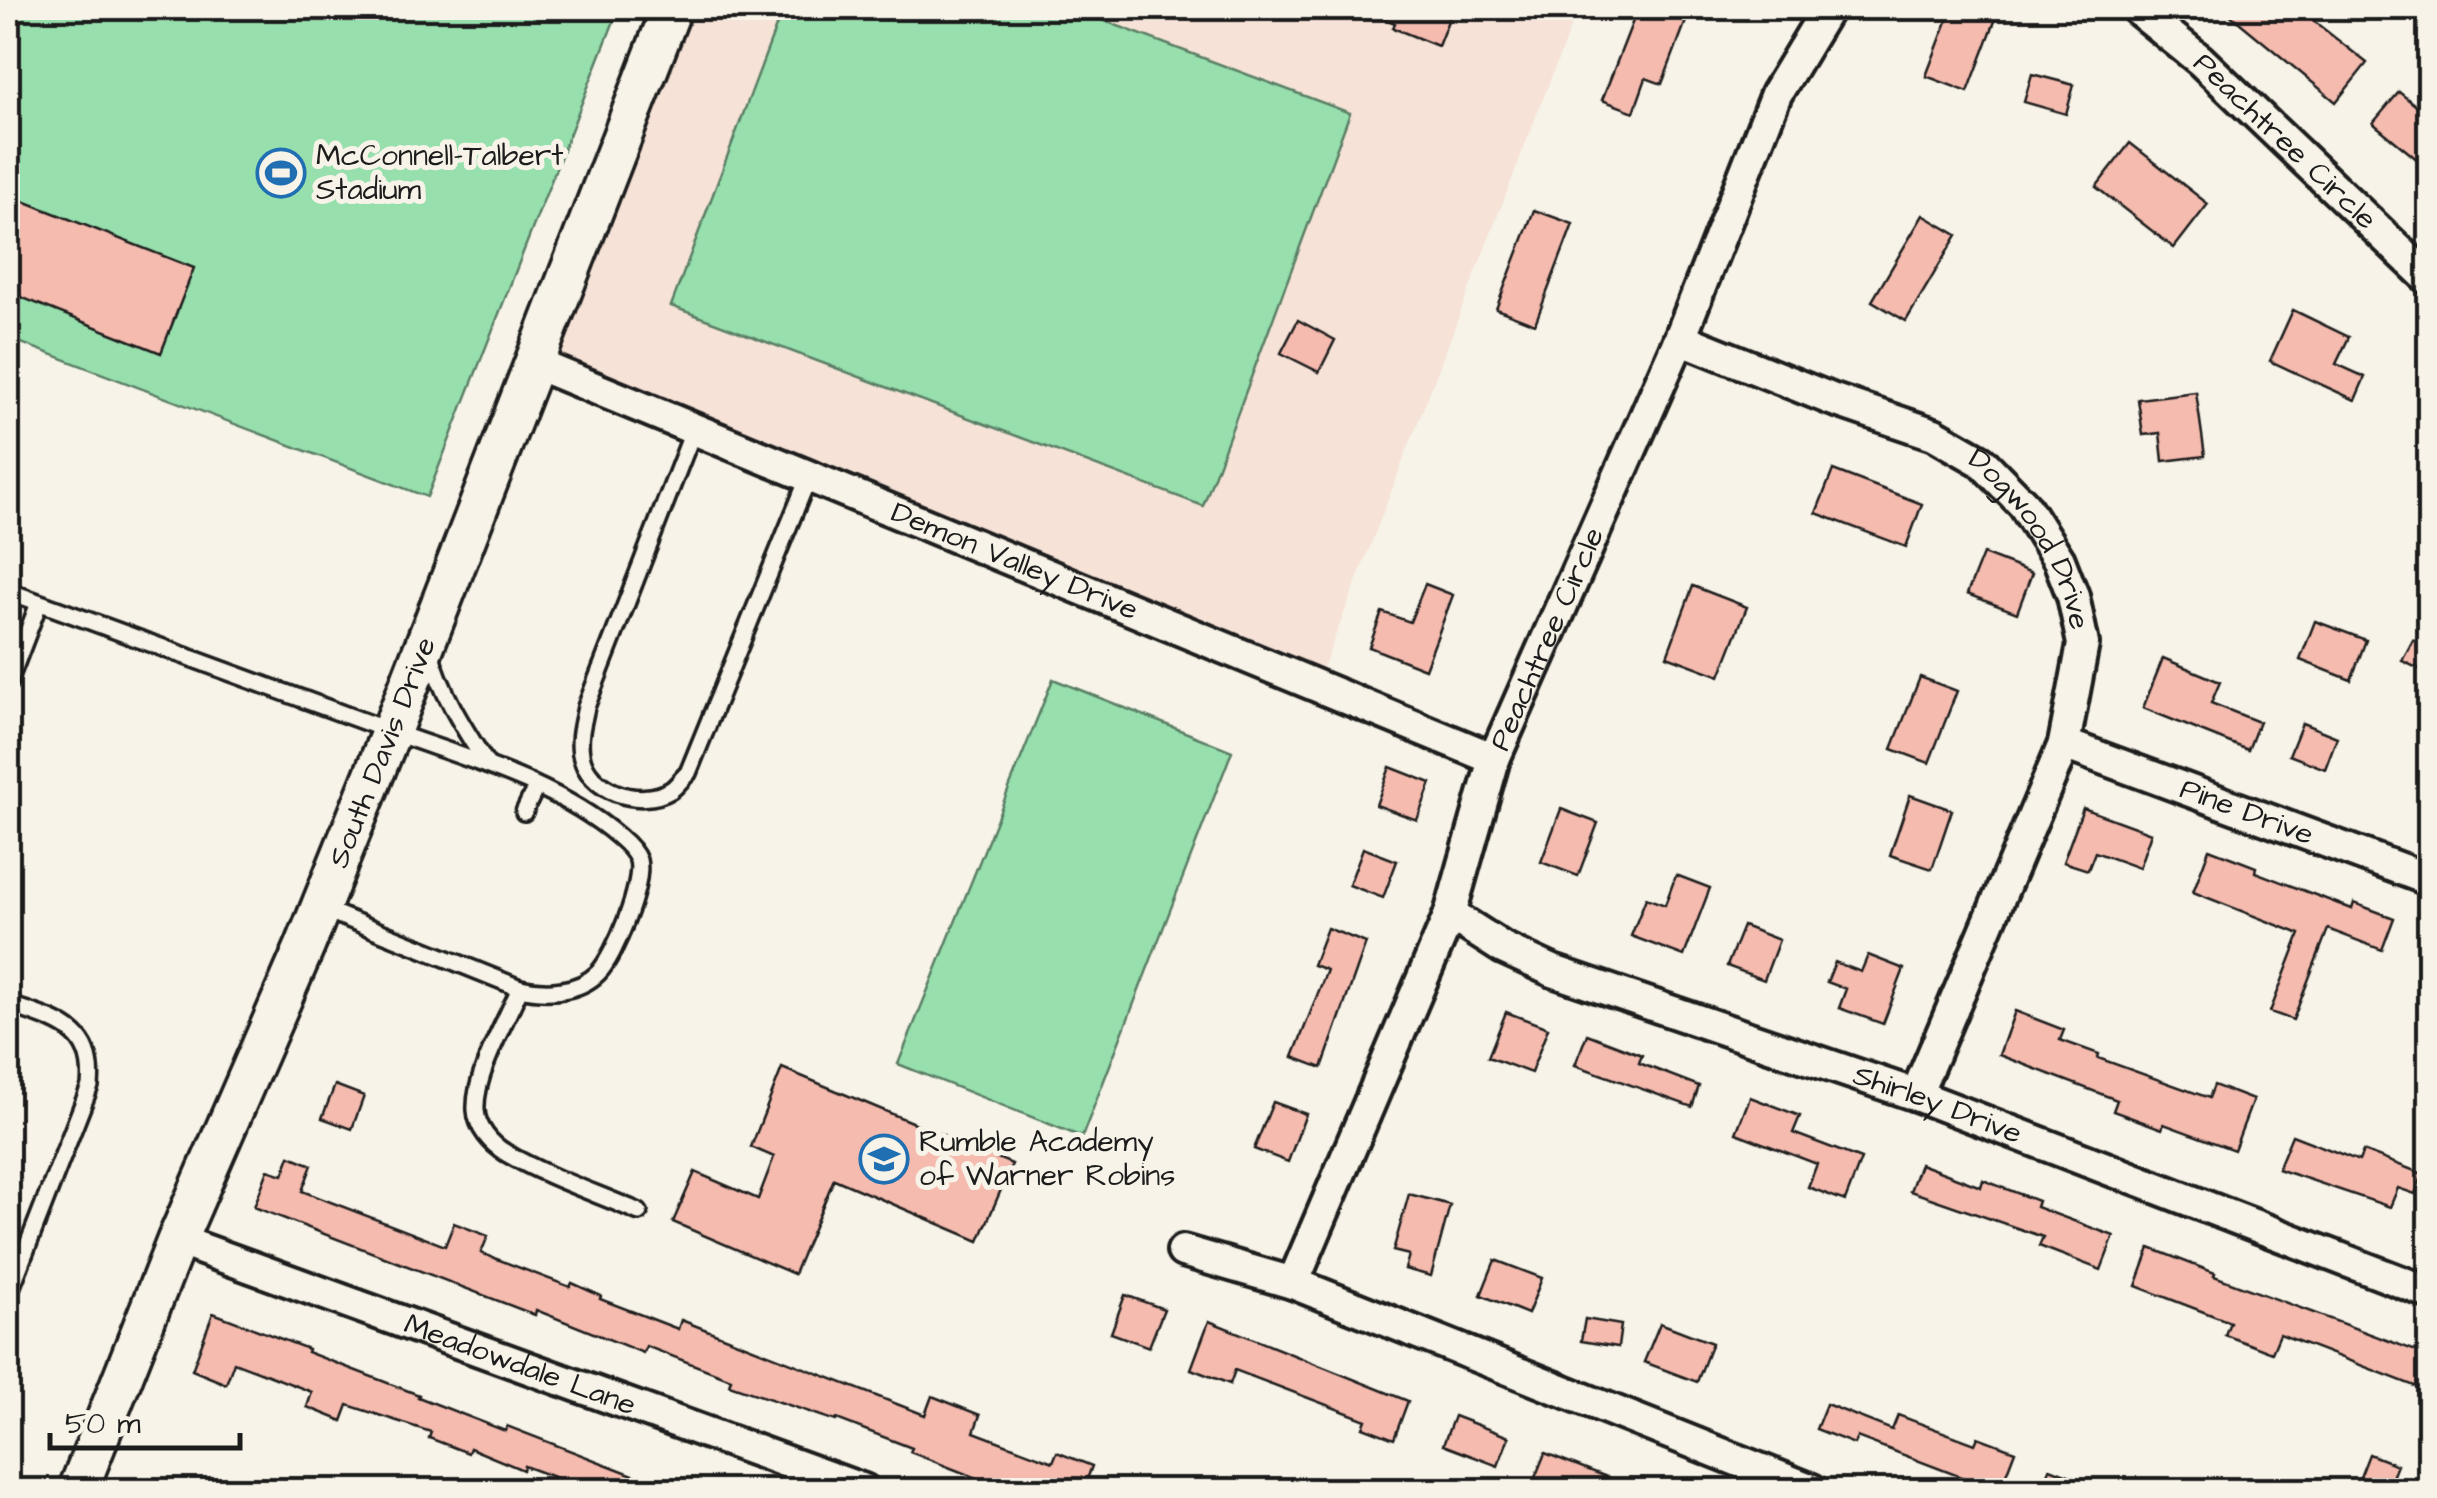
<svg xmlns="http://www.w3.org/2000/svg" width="2437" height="1498" font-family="'Architects Daughter',sans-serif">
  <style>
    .built { fill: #f6e2d7 }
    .green { fill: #97e0ae; stroke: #5a7e65; stroke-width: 2.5 }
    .building { fill: #f5bbaf; stroke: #1c1c1c; stroke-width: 2.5 }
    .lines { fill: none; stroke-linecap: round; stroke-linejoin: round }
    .service-casing { stroke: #1c1c1c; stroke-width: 22 }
    .minor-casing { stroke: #1c1c1c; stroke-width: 38 }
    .tertiary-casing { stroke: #1c1c1c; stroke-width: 45 }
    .service { stroke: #f7f3e8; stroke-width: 15 }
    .minor { stroke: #f7f3e8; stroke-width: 30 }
    .tertiary { stroke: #f7f3e8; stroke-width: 38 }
    .labels { text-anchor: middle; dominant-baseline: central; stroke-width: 10; stroke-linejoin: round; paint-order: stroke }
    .street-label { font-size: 30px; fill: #1c1c1c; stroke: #f7f3e8 }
    .poi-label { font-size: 30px; fill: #1c1c1c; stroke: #f7f3e8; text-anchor: start }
  </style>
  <rect width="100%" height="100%" fill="#f7f3e8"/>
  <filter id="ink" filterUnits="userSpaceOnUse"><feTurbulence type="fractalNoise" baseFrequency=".01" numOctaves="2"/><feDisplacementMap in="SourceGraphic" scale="20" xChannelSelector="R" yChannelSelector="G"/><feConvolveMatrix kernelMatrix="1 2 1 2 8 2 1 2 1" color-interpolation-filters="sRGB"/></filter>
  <g filter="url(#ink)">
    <path class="built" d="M 666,8 L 1578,8 L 1316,686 L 534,363 Z"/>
    <g class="green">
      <path d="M 8,8 L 619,8 L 427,497 L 8,338 Z"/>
      <path d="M 783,8 L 1070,8 L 1350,113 L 1203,506 L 671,306 Z"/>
      <path d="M 1053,679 L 1232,751 L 1082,1137 L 898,1064 Z"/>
    </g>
    <g class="building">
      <path d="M 1359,8 L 1453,8 L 1438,46 L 1393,28 L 1395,23 Z"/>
      <path d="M 1638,8 L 1691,8 L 1662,84 L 1646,78 L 1634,112 L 1602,100 Z"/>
      <path d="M 1952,8 L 2000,8 L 1968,92 L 1926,76 Z"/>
      <path d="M 2222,8 L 2297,8 L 2367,63 L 2336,102 Z"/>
      <path d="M 2032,74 L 2074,85 L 2066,114 L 2024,102 Z"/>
      <path d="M 2399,92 L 2430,117 L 2430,170 L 2373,123 Z"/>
      <path d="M 2130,143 L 2208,204 L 2174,248 L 2096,187 Z"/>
      <path d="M 8,195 L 194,268 L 161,353 L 8,292 Z"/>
      <path d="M 1534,210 L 1573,224 L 1535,324 L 1496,309 Z"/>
      <path d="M 1923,215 L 1957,235 L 1906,321 L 1872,301 Z"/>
      <path d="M 2293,310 L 2349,337 L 2336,364 L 2365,377 L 2355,400 L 2270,361 Z"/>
      <path d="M 1298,320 L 1335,340 L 1319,372 L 1281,353 Z"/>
      <path d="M 2196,392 L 2205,456 L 2163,461 L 2160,433 L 2143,435 L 2138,399 Z"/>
      <path d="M 1833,470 L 1922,504 L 1906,547 L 1816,513 Z"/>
      <path d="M 1983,554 L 2032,573 L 2017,613 L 1967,594 Z"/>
      <path d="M 1425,584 L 1453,595 L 1425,669 L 1369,647 L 1382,612 L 1410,622 Z"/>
      <path d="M 1693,586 L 1747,607 L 1720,676 L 1667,656 Z"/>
      <path d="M 2315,621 L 2366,640 L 2351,680 L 2300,660 Z"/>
      <path d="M 2413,640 L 2430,648 L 2430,674 L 2402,661 Z"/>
      <path d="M 2163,658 L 2220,682 L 2211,703 L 2259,722 L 2248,750 L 2143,708 Z"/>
      <path d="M 1920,677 L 1957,691 L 1929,763 L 1892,749 Z"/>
      <path d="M 2302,723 L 2337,737 L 2325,769 L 2289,755 Z"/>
      <path d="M 1390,767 L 1431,783 L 1417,820 L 1376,805 Z"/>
      <path d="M 1910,795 L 1952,810 L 1932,869 L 1890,855 Z"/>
      <path d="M 2083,808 L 2151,833 L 2139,868 L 2095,852 L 2088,870 L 2063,862 Z"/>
      <path d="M 1561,809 L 1598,823 L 1578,876 L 1541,862 Z"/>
      <path d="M 1363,848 L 1397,861 L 1383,898 L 1349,885 Z"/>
      <path d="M 2209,849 L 2256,867 L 2255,872 L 2352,909 L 2354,903 L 2394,918 L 2382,950 L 2328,929 L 2293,1020 L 2270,1012 L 2300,934 L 2193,892 Z"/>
      <path d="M 1676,875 L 1710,888 L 1684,956 L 1631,936 L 1646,898 L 1665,905 Z"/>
      <path d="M 1743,926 L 1779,940 L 1764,980 L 1727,966 Z"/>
      <path d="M 1327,928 L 1366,943 L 1322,1068 L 1293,1057 L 1327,970 L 1313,965 Z"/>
      <path d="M 1868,955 L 1904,969 L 1883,1024 L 1839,1008 L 1846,989 L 1827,982 L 1835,962 L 1861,972 Z"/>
      <path d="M 2015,1011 L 2064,1030 L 2060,1040 L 2099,1054 L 2098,1058 L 2209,1098 L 2214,1085 L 2253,1100 L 2234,1150 L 2164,1124 L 2162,1129 L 2113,1111 L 2117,1100 L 1999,1055 Z"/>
      <path d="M 1506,1012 L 1548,1028 L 1531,1073 L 1488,1057 Z"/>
      <path d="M 1587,1034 L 1642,1055 L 1639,1063 L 1699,1086 L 1692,1107 L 1575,1065 Z"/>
      <path d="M 782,1068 L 1012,1164 L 979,1241 L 834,1179 L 794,1274 L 673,1222 L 695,1172 L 758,1199 L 774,1157 L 751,1147 Z"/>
      <path d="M 335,1085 L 364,1096 L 352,1129 L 322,1118 Z"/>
      <path d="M 1750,1097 L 1800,1116 L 1793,1133 L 1861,1159 L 1845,1201 L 1808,1187 L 1817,1164 L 1736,1133 Z"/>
      <path d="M 1273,1102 L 1306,1114 L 1288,1162 L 1254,1149 Z"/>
      <path d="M 2292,1135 L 2359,1161 L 2363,1151 L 2423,1174 L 2415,1194 L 2398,1188 L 2390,1207 L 2278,1169 Z"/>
      <path d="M 290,1156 L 312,1165 L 302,1191 L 445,1246 L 454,1223 L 488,1236 L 481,1253 L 570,1287 L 572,1283 L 601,1296 L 600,1299 L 678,1329 L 681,1320 L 925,1415 L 932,1396 L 980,1415 L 974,1432 L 1053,1462 L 1057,1452 L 1092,1466 L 1083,1490 L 1007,1490 L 910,1452 L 912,1448 L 837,1419 L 836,1421 L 729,1385 L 731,1379 L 646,1346 L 643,1353 L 536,1310 L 535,1315 L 254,1207 L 268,1170 L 283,1175 Z"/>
      <path d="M 1920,1164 L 1981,1187 L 1983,1180 L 2038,1201 L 2036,1207 L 2114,1236 L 2101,1270 L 2039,1246 L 2043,1237 L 1910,1191 Z"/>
      <path d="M 1409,1194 L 1450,1205 L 1431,1276 L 1405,1269 L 1409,1255 L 1393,1251 Z"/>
      <path d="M 2150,1248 L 2215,1273 L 2214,1276 L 2430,1356 L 2430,1392 L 2280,1334 L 2272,1353 L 2225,1335 L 2230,1322 L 2136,1286 Z"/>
      <path d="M 1495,1260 L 1542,1278 L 1528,1314 L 1481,1295 Z"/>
      <path d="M 1125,1295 L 1164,1309 L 1149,1347 L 1111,1333 Z"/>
      <path d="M 213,1313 L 308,1349 L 307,1352 L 419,1395 L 418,1397 L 505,1431 L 507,1426 L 672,1490 L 589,1490 L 524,1466 L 523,1470 L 470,1448 L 468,1453 L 429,1438 L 431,1432 L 348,1405 L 342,1421 L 307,1407 L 312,1392 L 234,1362 L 226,1384 L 192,1370 Z"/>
      <path d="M 1585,1319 L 1621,1325 L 1618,1347 L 1581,1341 Z"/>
      <path d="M 1209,1321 L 1408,1401 L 1394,1439 L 1363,1427 L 1366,1420 L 1235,1370 L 1230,1384 L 1191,1369 Z"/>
      <path d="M 1660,1323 L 1712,1343 L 1697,1382 L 1644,1362 Z"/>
      <path d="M 1826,1404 L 1892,1430 L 1898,1415 L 1975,1444 L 1978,1437 L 2015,1451 L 2000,1490 L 1995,1490 L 1857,1437 L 1854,1444 L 1816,1429 Z"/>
      <path d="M 1454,1416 L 1509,1437 L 1498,1466 L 1443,1445 Z"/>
      <path d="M 1545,1453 L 1638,1489 L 1638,1490 L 1530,1490 Z"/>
      <path d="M 2369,1454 L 2397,1465 L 2387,1490 L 2355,1490 Z"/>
      <path d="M 2050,1468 L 2105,1489 L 2104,1490 L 2042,1490 Z"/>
    </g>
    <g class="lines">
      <g class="service-casing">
        <g id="service">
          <path d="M 694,429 L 586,707 C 583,722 578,738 581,754 C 587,791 639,809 671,790 C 677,786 682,778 688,773 L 809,476"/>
          <path d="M 8,591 C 131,637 255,682 379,727 C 459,757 553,780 619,837 C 626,843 635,852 638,860 C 644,883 615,956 598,973 C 578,993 545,994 520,988 L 321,908"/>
          <path d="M 430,651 C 441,693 463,727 486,763"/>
          <path d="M 8,684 L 39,603"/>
          <path d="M 524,812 L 536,787"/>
          <path d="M 520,988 C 506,1021 474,1075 476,1110 C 477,1128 491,1144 506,1153 C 547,1177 596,1193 639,1212"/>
          <path d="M 8,1004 C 53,1021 96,1026 90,1086 L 8,1296"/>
        </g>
      </g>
      <g class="minor-casing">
        <g id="minor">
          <path id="s1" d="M 2136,8 L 2200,60 L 2430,280"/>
          <path id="s2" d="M 1680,338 L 1831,399 L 1934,434 L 1981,461 L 2024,505 L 2059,560 L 2073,596 L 2083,644 L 2064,744 L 1916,1095"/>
          <path id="s3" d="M 534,363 L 1494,759"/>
          <path id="s4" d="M 2064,744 L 2430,880"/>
          <path id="s5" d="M 1450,914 L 1503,948 L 1553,971 L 1916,1095 L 2430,1293"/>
          <path id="s6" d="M 177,1240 L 864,1490"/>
          <path d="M 1183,1251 L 1293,1283"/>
          <path id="s7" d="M 1812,1490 L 1293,1283 L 1450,914 L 1494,759 L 1680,338 L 1776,94 L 1828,8"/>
        </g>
      </g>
      <g class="tertiary-casing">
        <g id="tertiary">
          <path id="s8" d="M 78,1490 L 177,1240 L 305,946 L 391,732 L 672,8"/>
        </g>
      </g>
      <use href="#service" class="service"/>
      <use href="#minor" class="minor"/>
      <use href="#tertiary" class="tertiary"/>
    </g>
  </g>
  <defs>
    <g id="stadium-ring" transform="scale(2.5)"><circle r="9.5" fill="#f7f3e8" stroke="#1f6fb2" stroke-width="1.5"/><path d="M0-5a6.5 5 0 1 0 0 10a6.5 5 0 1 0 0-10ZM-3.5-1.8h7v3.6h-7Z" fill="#1f6fb2"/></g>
    <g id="school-ring" transform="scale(2.5)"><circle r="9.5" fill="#f7f3e8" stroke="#1f6fb2" stroke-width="1.5"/><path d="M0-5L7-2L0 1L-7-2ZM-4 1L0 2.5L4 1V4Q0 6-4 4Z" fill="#1f6fb2"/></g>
  </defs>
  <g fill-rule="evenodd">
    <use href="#stadium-ring" x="281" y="173"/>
    <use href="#school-ring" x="884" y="1159"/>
  </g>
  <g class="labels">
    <g class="street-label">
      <text stroke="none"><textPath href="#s1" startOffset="200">Peachtree Circle</textPath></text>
      <text stroke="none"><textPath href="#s2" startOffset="420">Dogwood Drive</textPath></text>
      <text stroke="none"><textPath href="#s3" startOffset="520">Demon Valley Drive</textPath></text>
      <text stroke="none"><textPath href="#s7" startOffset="1252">Peachtree Circle</textPath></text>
      <text stroke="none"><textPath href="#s8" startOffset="798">South Davis Drive</textPath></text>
      <text stroke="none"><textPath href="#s4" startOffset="195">Pine Drive</textPath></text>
      <text stroke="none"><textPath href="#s5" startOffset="525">Shirley Drive</textPath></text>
      <text stroke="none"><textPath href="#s6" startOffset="365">Meadowdale Lane</textPath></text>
    </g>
    <g class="poi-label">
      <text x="316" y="156">McConnell-Talbert<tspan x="316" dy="34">Stadium</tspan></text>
      <text x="919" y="1142">Rumble Academy<tspan x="919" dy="34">of Warner Robins</tspan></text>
    </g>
  </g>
  <rect width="2437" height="1498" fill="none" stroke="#f7f3e8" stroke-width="40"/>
  <rect x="20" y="20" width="2397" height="1458" fill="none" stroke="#1c1c1c" stroke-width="4" filter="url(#ink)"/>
  <path d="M50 1433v15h190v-15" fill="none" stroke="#1c1c1c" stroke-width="5"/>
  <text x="65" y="1433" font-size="30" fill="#1c1c1c" stroke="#f7f3e8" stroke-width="8" paint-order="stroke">50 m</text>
</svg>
